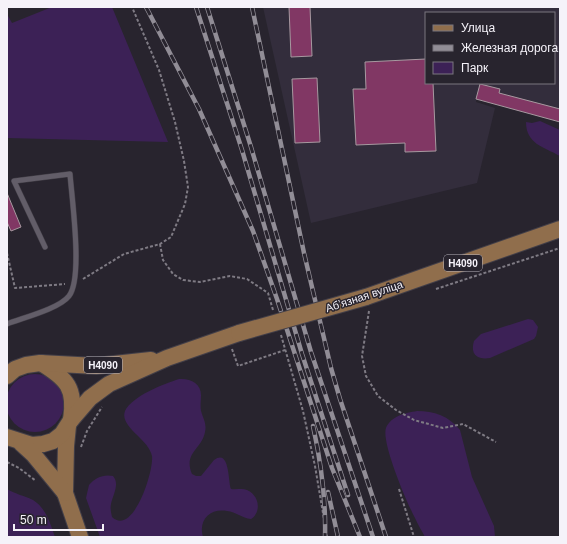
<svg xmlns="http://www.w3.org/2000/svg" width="567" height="544" font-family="Helvetica,sans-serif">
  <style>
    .built { fill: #332d3c; fill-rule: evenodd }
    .green { fill: #3c2156 }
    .building { fill: #813764; stroke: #a799a0 }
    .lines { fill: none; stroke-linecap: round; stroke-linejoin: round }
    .service-casing { stroke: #433f48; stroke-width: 6 }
    .primary-casing { stroke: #433f48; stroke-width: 18 }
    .path { stroke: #7f7b84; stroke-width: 2; stroke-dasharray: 3 2; stroke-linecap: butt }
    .service { stroke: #625d68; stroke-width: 5 }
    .primary { stroke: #906e4c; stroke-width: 16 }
    .rail-casing { stroke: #918d96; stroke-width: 4.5 }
    .rail { stroke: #28242e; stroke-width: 3; stroke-dasharray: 9; stroke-linecap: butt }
    .primary-bridge-casing { stroke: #433f48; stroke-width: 18; stroke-linecap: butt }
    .primary-bridge { stroke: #906e4c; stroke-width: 16 }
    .labels { text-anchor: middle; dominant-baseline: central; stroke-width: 3; stroke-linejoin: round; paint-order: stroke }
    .shield { fill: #28242e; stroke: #b8b4bc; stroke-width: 1 }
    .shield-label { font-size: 10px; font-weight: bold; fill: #f5f2f9 }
    .street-label { font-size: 11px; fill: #f5f2f9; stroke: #28242e }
  </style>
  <rect width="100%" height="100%" fill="#28242e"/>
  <path class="built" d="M 263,7 L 560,7 L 560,122 L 476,99 L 476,102 L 495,108 L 477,183 L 311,223 ZM 426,13 L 554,13 L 554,83 L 426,83 Z"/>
  <g class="green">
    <path d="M 52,7 L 112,7 L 168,142 L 7,138 L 7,14 L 12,23 Z"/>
    <path d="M 540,121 L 560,130 L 560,156 C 544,147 526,144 526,122 L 532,123 Z"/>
    <path d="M 528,319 L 533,320 L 538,327 L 536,336 L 534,339 L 490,358 C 477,360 470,354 474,341 L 481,334 Z"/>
    <circle cx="35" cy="403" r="29"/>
    <path d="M 179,379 C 190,378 201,383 201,395 C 201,401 200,405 201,411 C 203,418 207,424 205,432 C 202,449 183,453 192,474 L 196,476 L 201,476 L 214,460 C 230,448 228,482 231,489 C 237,490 242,488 247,490 C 259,495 262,512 251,519 C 242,518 236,512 227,511 C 210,508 198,520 203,537 L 100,537 L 86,498 L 89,485 C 95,478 103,474 113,476 C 120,484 113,494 111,504 C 110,508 111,512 112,517 C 133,537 154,471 152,456 C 149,439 119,427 125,411 C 132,396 164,384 179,379 Z"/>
    <path d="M 417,411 C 434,411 449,416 460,430 L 472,477 L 494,526 L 495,537 L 425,537 C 422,531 418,525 415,518 C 407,503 381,442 386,428 C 391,416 405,413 417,411 Z"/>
    <path d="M 7,489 C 15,494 25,496 33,500 C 46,508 50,523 55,537 L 7,537 Z"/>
  </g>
  <g class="building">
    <path d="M 289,7 L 310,7 L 312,56 L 291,57 Z"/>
    <path d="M 426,59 L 426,83 L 433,83 L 436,151 L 405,152 L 405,143 L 356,145 L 353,89 L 366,89 L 365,62 Z"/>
    <path d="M 317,78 L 320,142 L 295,143 L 292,79 Z"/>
    <path d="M 480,84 L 500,89 L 499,93 L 560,109 L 560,122 L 476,99 Z"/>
    <path d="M 7,193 L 21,227 L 11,231 L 7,222 Z"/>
  </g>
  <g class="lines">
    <g class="service-casing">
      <path id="service" d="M 7,324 C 22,318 59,309 69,296 C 83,278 72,200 70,174 L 14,181 L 45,247"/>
    </g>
    <g class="primary-casing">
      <g id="primary">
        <path d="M 366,297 L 560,229"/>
        <path d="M 41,363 C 67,379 76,388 71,420"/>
        <path d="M 7,376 L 15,369 L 26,365 L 40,363 L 96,366 L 151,360"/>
        <path d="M 68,426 L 66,446 L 65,493 L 80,537"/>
        <path d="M 7,437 L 32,445 L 43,444 L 53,441 L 62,434 L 71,420 L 90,398 L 109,384 L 167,358 L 239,333"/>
        <path d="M 21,443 L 33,454 L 65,493"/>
      </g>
    </g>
    <g class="path">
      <path d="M 160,244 L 163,260 L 173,274 L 183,280 L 200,282 L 230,276 L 247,279 L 268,293 L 273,310"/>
      <path d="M 7,253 L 15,288 L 65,284"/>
      <path d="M 83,279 L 124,254 L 160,244 L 171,237 L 185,204 L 188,187 L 184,161 L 175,122 L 159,70 L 132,7"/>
      <path d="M 436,289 L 560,248"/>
      <path d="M 369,311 L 362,356 L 366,376 L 378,396 L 396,410 L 414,420 L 443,428 L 463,424 L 496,442"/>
      <path d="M 281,335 L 303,411 L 315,466 L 327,537"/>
      <path d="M 232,349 L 238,366 L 285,350"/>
      <path d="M 81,447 L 87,431 L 102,407"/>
      <path d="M 7,462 L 19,468 L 36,481"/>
      <path d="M 399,489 L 414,537"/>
    </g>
    <use href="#service" class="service"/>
    <use href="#primary" class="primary"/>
    <g class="rail-casing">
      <g id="rail">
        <path d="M 146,7 L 199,109 L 253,231 L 277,299 L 332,468 L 360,537"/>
        <path d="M 196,7 L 242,150 L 302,354 L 348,495"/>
        <path d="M 207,7 L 251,147 L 311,352 L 373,537"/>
        <path d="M 252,7 L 304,253 L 331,368 L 340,399 L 386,537"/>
        <path d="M 313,426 C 321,462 326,500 325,537"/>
        <path d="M 328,492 L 338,537"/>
      </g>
    </g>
    <use href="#rail" class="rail"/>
    <g class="primary-bridge-casing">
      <path id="primary-bridge" d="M 239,333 L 366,297"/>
    </g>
    <use href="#primary-bridge" class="primary-bridge"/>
  </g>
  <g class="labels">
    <g class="shield">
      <rect x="444" y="255" width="38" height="16" rx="3"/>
      <rect x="84" y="357" width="38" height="16" rx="3"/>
    </g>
    <g class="shield-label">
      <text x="463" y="263">Н4090</text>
      <text x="103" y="365">Н4090</text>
    </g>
    <g class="street-label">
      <text transform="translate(364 296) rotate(-18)">Абʼязная вуліца</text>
    </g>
  </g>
  <rect width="567" height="544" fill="none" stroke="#f5f2f9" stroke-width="16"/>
  <rect x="425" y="12" width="130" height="72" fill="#28242e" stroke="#7a767f"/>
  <rect x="433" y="25" width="20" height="6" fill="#906e4c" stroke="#7a767f"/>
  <text x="461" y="32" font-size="12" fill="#f5f2f9">Улица</text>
  <rect x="433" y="45" width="20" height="6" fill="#918d96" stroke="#7a767f"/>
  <text x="461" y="52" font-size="12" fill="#f5f2f9">Железная дорога</text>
  <rect x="433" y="62" width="20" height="12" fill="#3c2156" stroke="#7a767f"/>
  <text x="461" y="72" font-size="12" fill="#f5f2f9">Парк</text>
  <path d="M14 524v6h89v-6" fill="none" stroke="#f5f2f9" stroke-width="2"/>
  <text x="20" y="524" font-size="12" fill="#f5f2f9" stroke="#28242e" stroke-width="3" paint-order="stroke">50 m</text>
</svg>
